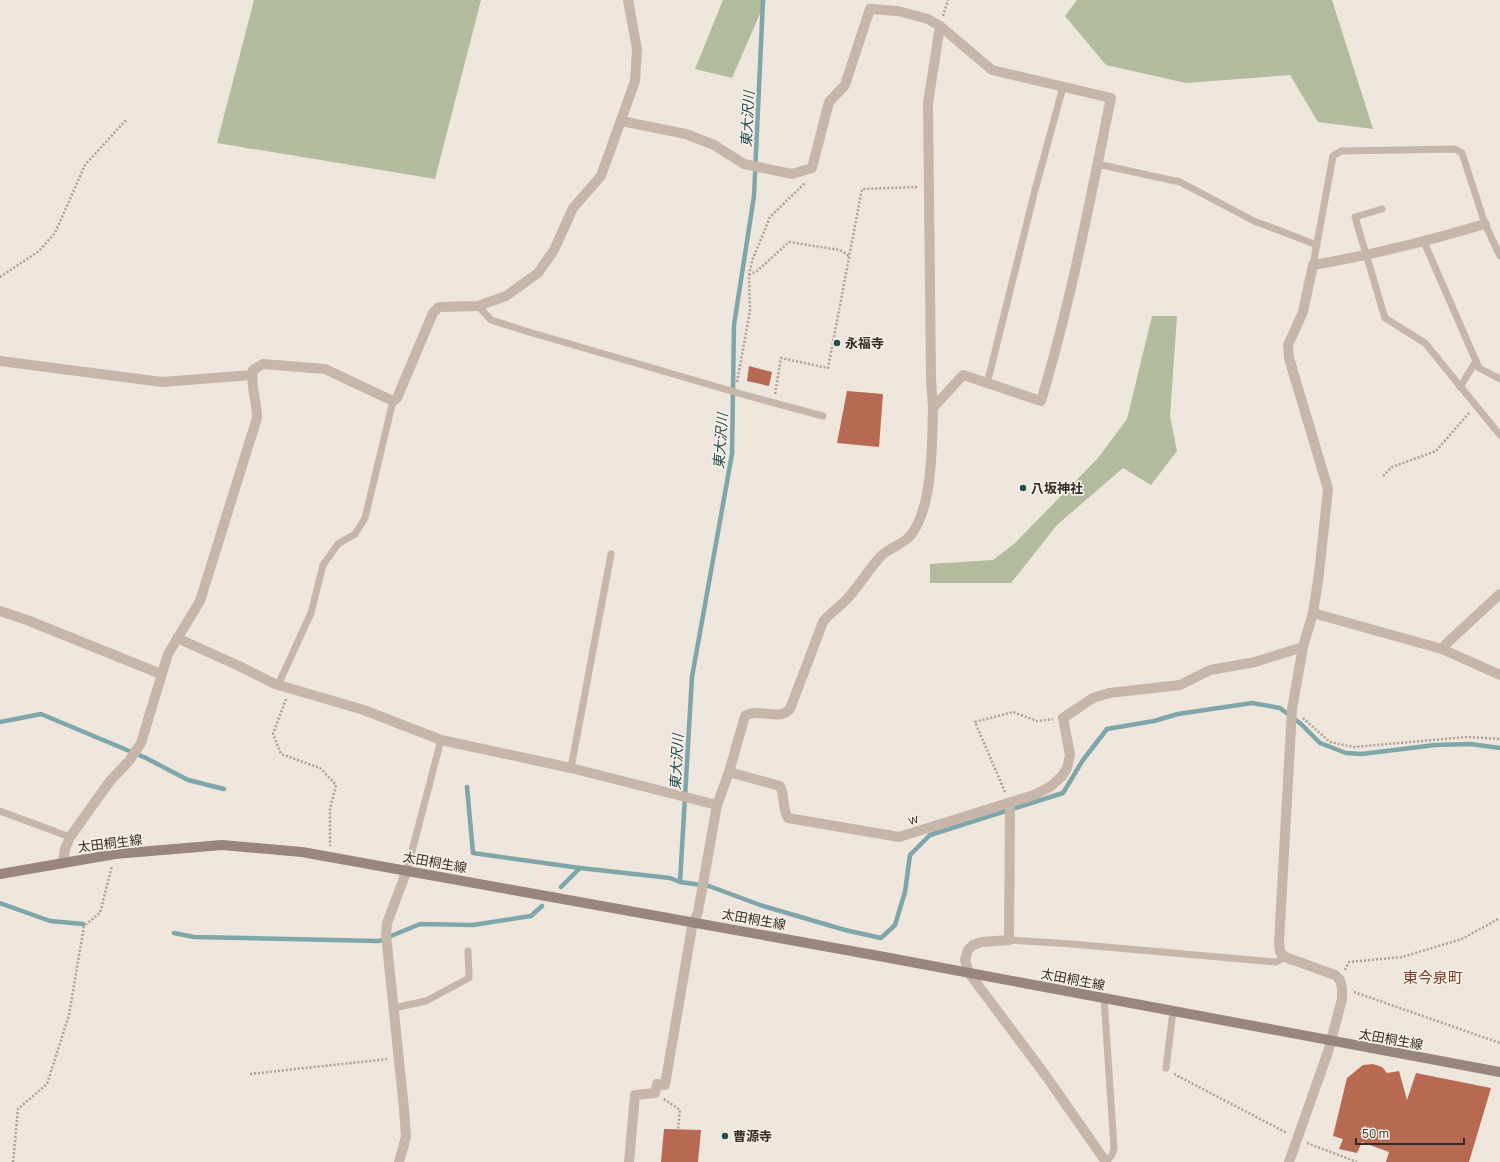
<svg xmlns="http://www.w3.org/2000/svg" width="1500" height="1162" font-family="Manrope,'Noto Sans JP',sans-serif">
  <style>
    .green { fill: #b2bc9d }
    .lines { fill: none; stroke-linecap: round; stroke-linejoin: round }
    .stream { stroke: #7ea6a8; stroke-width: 4.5 }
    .building { fill: #b76951 }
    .path { stroke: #b1a093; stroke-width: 2.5; stroke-dasharray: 2 2; stroke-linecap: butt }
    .service { stroke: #c5b6a9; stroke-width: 7 }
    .minor { stroke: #c5b6a9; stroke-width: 10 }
    .secondary { stroke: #98857b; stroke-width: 10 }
    .poi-dot { fill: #224d50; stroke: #f7f0e7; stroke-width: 1.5 }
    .labels { text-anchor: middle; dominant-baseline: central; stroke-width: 3.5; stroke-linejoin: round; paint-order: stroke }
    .poi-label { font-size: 13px; font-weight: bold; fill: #332b28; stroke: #f7f0e7; text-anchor: start }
    .street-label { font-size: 13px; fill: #332b28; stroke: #f7f0e7 }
    .water-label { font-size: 14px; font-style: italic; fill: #224d50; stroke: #f7f0e7 }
    .quarter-label { font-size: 15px; fill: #793d2a; stroke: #f7f0e7 }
  </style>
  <rect width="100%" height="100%" fill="#eee5dc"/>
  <g class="green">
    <path d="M 254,0 L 481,0 L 435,179 L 217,143 Z"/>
    <path d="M 723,0 L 766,0 L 732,78 L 695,69 Z"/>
    <path d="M 1077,0 L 1332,0 L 1373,129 L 1318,122 L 1290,75 L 1186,83 L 1106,65 L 1065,16 Z"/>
    <path d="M 1152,316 L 1177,316 L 1170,416 L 1177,451 L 1151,485 L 1123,468 L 1057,525 L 1011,583 L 930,583 L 930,564 L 993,560 L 1014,544 L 1098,458 L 1127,419 Z"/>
  </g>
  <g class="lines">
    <g class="stream">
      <path d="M 0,722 L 41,714 L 146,758 L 188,780 L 224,789"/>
      <path d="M 467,787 L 473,853 L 580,868"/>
      <path d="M 680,882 L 692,677 L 732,454 L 734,325 L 754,196 L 763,0"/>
      <path d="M 561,887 L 580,868 L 670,878 L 680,882 L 709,886 L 760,905 L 845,930 L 881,938 L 895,925 L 905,892 L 910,855 L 930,835 L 1063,793 L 1083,760 L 1107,729 L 1154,721 L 1178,714 L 1252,703 L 1280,708 L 1301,724 L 1320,743 L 1346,753 L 1362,754 L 1435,745 L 1470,744 L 1500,748"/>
      <path d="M 0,903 L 50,921 L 83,924"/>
      <path d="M 174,933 L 194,937 L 379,941 L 420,924 L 473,925 L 531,916 L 542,906"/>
    </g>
  </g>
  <g class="building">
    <path d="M 749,366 L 772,372 L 769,386 L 747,381 Z"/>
    <path d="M 847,391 L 883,394 L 879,447 L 837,443 Z"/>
    <path d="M 1373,1064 L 1382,1067 L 1387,1073 L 1399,1071 L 1407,1100 L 1416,1073 L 1491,1088 L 1469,1162 L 1386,1162 L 1389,1152 L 1362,1142 L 1357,1153 L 1339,1149 L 1343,1139 L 1333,1136 L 1347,1078 L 1363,1065 Z"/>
    <path d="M 664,1129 L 701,1130 L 698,1162 L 661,1162 Z"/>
  </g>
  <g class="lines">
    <g class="path">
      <path d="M 943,16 L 948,0"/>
      <path d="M 749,275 L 757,271 L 789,242 L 840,250 L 849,256"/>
      <path d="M 0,277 L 39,251 L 55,233 L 85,165 L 126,120"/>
      <path d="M 737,382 L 750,311 L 749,275 L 752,261 L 770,217 L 806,182"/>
      <path d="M 775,394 L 781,358 L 828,368 L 862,189 L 917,187"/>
      <path d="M 1383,476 L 1392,467 L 1436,451 L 1469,413"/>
      <path d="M 286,699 L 273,734 L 281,754 L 320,768 L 336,785 L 330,809 L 330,846"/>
      <path d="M 1303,718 L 1330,742 L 1354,747 L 1467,737 L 1500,739"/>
      <path d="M 1005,792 L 975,722 L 1013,712 L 1037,721 L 1053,719"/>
      <path d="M 1345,970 L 1349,962 L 1402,957 L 1462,939 L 1500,918"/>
      <path d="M 1354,992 L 1500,1043"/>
      <path d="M 250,1074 L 388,1059"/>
      <path d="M 1174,1074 L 1287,1133"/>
      <path d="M 664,1099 L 680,1110 L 678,1129"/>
      <path d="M 1307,1143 L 1357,1162"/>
      <path d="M 13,1162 L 18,1109 L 47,1084 L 69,1015 L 84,926 L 100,913 L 112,866"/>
    </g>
    <g class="service">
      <path d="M 1097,164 L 1180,182 L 1254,221 L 1317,245"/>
      <path d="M 1382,209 L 1355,217 L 1385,318 L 1425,343 L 1500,435"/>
      <path d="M 1424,242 L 1479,368 L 1500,379"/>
      <path d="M 1313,265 L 1333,156 L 1341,151 L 1455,149 L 1462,153 L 1485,224 L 1500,256"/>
      <path d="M 478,306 L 491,320 L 529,332 L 745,395 L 823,416"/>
      <path d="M 987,384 L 1035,190 L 1063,87"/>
      <path d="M 1460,387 L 1476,361"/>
      <path d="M 278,685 L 311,613 L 323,565 L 338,544 L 355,534 L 365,518 L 393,401"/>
      <path d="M 571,768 L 611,554"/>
      <path d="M 0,811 L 70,837"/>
      <path d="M 407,870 L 441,740"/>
      <path d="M 1009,940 L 1072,944 L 1276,962 L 1285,957"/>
      <path d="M 1104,998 L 1114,1148 L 1112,1155 L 1106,1162"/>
      <path d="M 394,1008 L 426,1001 L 469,978 L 468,951"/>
      <path d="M 1166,1068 L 1173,1011"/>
    </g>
    <g class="minor">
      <path d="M 621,121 L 686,134 L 714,145 L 744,164 L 792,174 L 812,168 L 829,102 L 845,85 L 870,9 L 898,11 L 928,19 L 940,26 L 992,70 L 1111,98 C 1090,200 1071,302 1041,401 L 963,375 L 933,408 C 932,444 933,506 911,535 C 903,545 890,547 881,556 C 868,570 858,588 845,601 C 837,609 830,613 823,622 L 790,709 C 778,722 759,707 745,716 L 729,772 L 717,805 L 698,912 L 692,927 L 665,1085 L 657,1084 L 655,1093 L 635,1095 L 629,1162"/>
      <path d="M 0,361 L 162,382 L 252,375"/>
      <path d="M 933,408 L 931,379 L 928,103 L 940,26"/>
      <path d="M 0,611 L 27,620 L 161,674"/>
      <path d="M 1313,613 L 1442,649 L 1500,675"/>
      <path d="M 177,638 L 239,666 L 275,684 L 364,710 L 441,740 L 571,768 L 717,805"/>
      <path d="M 1442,649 L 1448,642 L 1500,594"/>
      <path d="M 729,772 L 780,786 C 785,796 782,809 788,818 L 899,837 L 1034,795 L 1050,787 L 1062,776 L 1067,768 L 1070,755 L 1063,718 L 1093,698 L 1109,693 L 1180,685 L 1210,670 L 1255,662 L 1303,647"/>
      <path d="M 1010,803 L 1009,940 L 982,942 L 973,945 L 968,950 L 965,960 L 969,973 L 1046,1076 L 1106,1162"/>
      <path d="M 63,862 L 65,849 L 70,837 L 110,781 L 129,761 L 141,743 L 168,654 L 200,601 L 257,418 C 257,401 250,386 253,370 L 263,364 L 325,369 L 393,401 L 397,398 L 433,313 L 439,307 L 478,306 L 506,296 L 538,273 L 554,250 L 573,208 L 601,176 L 635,81 L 637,49 L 628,0"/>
      <path d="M 399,1162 L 406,1137 L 404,1109 L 386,935 L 387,923 L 407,870"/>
      <path d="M 1289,1162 L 1328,1052 L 1342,999 L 1342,988 L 1340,980 L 1335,975 L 1285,957 L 1280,952 L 1279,943 L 1292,709 L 1303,647 L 1313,613 L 1319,574 L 1328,489 L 1289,358 L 1288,345 L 1303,312 L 1313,265 C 1372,255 1428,241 1485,224"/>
    </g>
    <path class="secondary" d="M 0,874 L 115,854 L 222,845 L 302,852 L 879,956 L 1500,1072"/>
  </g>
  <g class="poi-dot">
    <circle cx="837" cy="343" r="4"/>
    <circle cx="1023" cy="488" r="4"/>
    <circle cx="725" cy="1136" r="4"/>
  </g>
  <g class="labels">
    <g class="poi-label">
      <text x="845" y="343">永福寺</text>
      <text x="1031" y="488">八坂神社</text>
      <text x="733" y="1136">曹源寺</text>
    </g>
    <g class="street-label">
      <text transform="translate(913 819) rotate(-17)">w</text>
      <text transform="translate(110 843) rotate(-7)">太田桐生線</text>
      <text transform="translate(435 862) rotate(10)">太田桐生線</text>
      <text transform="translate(754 919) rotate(10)">太田桐生線</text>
      <text transform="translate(1073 979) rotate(11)">太田桐生線</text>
      <text transform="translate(1391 1039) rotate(10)">太田桐生線</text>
    </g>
    <g class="water-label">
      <text transform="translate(747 119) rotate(-87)">東大沢川</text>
      <text transform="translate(720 441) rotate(-86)">東大沢川</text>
      <text transform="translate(676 762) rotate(-87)">東大沢川</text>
    </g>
    <g class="quarter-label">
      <text x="1433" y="977">東今泉町</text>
    </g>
  </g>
  <path d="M1356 1138v6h108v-6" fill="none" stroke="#332b28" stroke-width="2"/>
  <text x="1362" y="1138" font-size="12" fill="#332b28" stroke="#f7f0e7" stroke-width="3" paint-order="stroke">50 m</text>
</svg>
